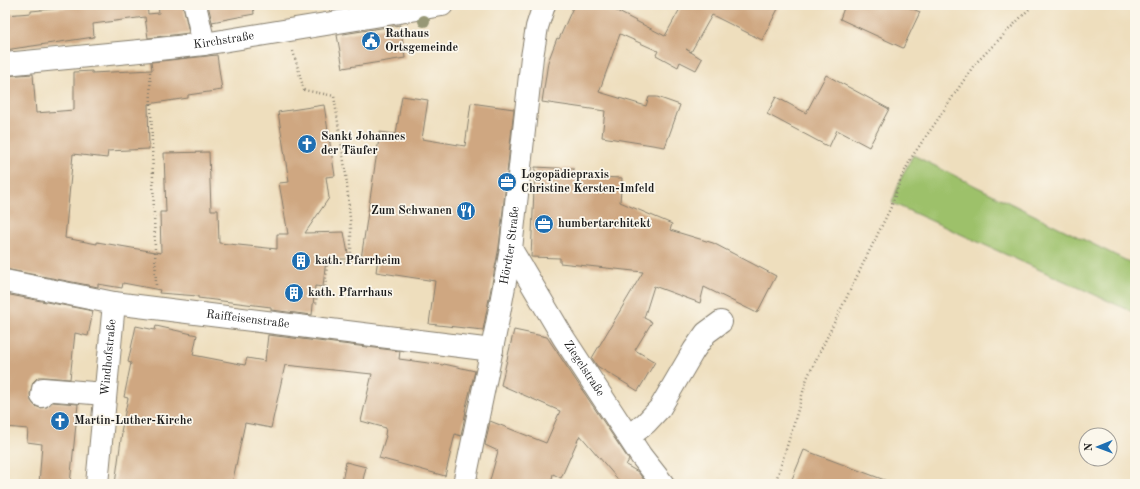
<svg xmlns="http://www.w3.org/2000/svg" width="1140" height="489" font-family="'Old Standard TT',serif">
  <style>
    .green { fill: #9dc16b; stroke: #5c6e44 }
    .building { fill: #cfa781 }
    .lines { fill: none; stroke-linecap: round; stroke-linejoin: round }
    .minor-casing { stroke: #857d6c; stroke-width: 24 }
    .path { stroke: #857d6c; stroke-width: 2.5; stroke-dasharray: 1 3; stroke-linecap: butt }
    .minor { stroke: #fff; stroke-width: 22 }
    .tree { fill: #979876 }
    .labels { text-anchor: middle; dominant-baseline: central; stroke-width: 3.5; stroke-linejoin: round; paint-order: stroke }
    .poi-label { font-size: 12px; font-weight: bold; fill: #1c1c1c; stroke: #fbf7ec; text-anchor: start }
    .street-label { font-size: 12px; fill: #1c1c1c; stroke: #fbf7ec }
  </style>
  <rect width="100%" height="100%" fill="#fbf7ec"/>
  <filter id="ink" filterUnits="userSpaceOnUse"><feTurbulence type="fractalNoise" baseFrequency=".025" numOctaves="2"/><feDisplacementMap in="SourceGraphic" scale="8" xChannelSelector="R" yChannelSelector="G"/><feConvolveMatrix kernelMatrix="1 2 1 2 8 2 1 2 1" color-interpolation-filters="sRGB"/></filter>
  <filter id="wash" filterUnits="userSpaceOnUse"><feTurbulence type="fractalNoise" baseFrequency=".012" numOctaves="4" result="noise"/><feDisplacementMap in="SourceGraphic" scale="16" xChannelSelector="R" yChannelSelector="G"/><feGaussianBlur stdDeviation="0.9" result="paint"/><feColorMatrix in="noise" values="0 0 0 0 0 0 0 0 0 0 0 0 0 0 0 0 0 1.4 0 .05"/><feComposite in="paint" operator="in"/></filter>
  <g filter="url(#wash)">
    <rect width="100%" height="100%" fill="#eedebd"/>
    <path class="green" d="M 913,155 L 1135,265 L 1135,313 L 892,203 L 901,178 Z"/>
    <g id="blocks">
      <g class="building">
        <path d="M 74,5 L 147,5 L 148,14 L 159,13 L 158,5 L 183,5 L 189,33 L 148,38 L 145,17 L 93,24 L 94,37 L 5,50 L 5,15 L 31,13 L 31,11 L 75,7 Z"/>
        <path d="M 208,5 L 253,5 L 254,14 L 212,22 L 213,26 Z"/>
        <path d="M 333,5 L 365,5 L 334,10 Z"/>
        <path d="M 574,5 L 605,5 L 665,36 L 682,5 L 780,5 L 762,40 L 712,15 L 691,52 L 686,49 L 702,59 L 696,70 L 680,62 L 678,67 L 656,55 L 658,51 L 620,34 L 599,92 L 646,106 L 649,97 L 657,97 L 680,105 L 665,147 L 602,137 L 605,111 L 542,102 L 548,62 L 557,38 L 559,39 Z"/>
        <path d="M 845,5 L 903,5 L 920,12 L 903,48 L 840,19 Z"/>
        <path d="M 400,25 L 405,58 L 343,68 L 337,35 Z"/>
        <path d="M 217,55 L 222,90 L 188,95 L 188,98 L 148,104 L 149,149 L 108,151 L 107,158 L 73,154 L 65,238 L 97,244 L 97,242 L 161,253 L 160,212 L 166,212 L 164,153 L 209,152 L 211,210 L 218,210 L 219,243 L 277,249 L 277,234 L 288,234 L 279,183 L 289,182 L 278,112 L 324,105 L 335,176 L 326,177 L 329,198 L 305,233 L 344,232 L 349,259 L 326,259 L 323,287 L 315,286 L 312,315 L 271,310 L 271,307 L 198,298 L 198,296 L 159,293 L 160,290 L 123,283 L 122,288 L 98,284 L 98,287 L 5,269 L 5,76 L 33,74 L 36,113 L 74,110 L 74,72 L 92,71 L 92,73 L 152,70 L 151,62 Z"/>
        <path d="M 826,75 L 889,109 L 869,147 L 837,130 L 829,147 L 767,114 L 776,97 L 806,113 Z"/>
        <path d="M 402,96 L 428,100 L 422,139 L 465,146 L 471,103 L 514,109 L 499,247 L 483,330 L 429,324 L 435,281 L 376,272 L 378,258 L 361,259 L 380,132 L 396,134 Z"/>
        <path d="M 535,167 L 574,169 L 573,176 L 622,178 L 620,202 L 672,224 L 670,230 L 713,243 L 776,276 L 757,313 L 704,287 L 700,303 L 654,286 L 644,318 L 652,322 L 635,350 L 655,362 L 638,391 L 597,366 L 592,358 L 643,272 L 560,263 L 560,258 L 531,257 Z"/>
        <path d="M 5,294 L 93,311 L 88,336 L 75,333 L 70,379 L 44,377 L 38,377 L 33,382 L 30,394 L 31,401 L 35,406 L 40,408 L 47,407 L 52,402 L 78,404 L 70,484 L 39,484 L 42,444 L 27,442 L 28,429 L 5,427 L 5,361 L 7,345 L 5,345 Z"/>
        <path d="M 136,326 L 155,330 L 156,326 L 197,335 L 193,355 L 245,365 L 247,358 L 265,361 L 268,335 L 400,351 L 399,359 L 443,365 L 444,364 L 475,371 L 465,411 L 466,411 L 461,436 L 455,434 L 445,476 L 379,458 L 386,436 L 385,435 L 386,428 L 361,421 L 372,374 L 285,365 L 271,428 L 245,423 L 232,484 L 115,484 L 122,432 L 121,432 L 128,398 L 124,397 L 131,363 L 128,362 Z"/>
        <path d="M 514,330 L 547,337 L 629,460 L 626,465 L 638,472 L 647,484 L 622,484 L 580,435 L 561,478 L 553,474 L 551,484 L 489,484 L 498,451 L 485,445 L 490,421 L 546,443 L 560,411 L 501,385 Z"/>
        <path d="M 804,450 L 890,482 L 890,484 L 790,484 Z"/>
        <path d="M 346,462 L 366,467 L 362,484 L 353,484 L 342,481 Z"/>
      </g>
    </g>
  </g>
  <g filter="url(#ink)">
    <use href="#blocks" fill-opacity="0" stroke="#857d6c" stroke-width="1"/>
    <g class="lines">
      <g class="minor-casing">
        <g id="minor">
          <path d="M 195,5 L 204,44"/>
          <path id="s1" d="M 5,64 L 150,50 L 204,44 L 442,5"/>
          <path id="s2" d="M 511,249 L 563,337 L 641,456 L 663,484"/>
          <path id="s3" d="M 5,281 L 114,303 L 492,350"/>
          <path d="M 42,396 L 43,389 L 105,394"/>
          <path d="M 629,437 L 646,423 L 660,408 L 694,350 L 706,333 L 721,322"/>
          <path id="s4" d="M 97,484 L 114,303"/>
          <path id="s5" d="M 464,484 L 497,324 L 511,249 L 532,57 L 537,27 L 544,5"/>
        </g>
      </g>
      <g class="path">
        <path d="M 293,51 L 304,90 L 334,96 L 346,175 L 351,229 L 351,262 L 327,264 L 325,290 L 317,291 L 316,305"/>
        <path d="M 150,72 L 156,285"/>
        <path d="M 775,484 L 793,427 L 807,378 L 891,207 L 901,178 L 913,155 L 936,122 L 974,65 L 1033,5"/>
      </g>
      <use href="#minor" class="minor"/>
    </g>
    <circle class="tree" cx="424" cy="21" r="6"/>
  </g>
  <defs>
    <g id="civic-disc" transform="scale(1)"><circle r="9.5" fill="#1f6fb2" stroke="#fbf7ec"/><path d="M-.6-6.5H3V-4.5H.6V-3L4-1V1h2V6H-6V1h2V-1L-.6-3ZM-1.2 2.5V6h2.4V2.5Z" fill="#fff"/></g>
    <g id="church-disc" transform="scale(1)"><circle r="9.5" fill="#1f6fb2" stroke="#fbf7ec"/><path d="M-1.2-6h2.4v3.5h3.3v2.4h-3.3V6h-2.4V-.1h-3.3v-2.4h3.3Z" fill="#fff"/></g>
    <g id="office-disc" transform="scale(1)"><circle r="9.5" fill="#1f6fb2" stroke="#fbf7ec"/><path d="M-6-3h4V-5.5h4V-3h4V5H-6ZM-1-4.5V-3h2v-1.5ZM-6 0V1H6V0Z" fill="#fff"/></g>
    <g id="restaurant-disc" transform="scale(1)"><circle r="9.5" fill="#1f6fb2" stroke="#fbf7ec"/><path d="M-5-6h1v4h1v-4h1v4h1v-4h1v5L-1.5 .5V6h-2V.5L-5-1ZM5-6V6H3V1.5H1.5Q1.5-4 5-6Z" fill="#fff"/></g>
    <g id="building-disc" transform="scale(1)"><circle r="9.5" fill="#1f6fb2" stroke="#fbf7ec"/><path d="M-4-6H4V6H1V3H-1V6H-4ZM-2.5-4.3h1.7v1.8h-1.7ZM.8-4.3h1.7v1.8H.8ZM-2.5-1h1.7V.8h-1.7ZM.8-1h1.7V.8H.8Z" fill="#fff"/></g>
  </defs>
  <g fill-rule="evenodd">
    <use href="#civic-disc" x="371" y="41"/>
    <use href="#church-disc" x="307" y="144"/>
    <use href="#office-disc" x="507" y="182"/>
    <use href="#restaurant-disc" x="466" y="211"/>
    <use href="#office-disc" x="544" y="224"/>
    <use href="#building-disc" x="301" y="261"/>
    <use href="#building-disc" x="294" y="293"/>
    <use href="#church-disc" x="60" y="421"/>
  </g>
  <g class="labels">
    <g class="poi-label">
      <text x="385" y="34">Rathaus<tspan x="385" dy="14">Ortsgemeinde</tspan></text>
      <text x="321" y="137">Sankt Johannes<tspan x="321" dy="14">der Täufer</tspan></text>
      <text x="521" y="175">Logopädiepraxis<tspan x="521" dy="14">Christine Kersten-Imfeld</tspan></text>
      <text x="452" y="211" text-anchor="end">Zum Schwanen</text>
      <text x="558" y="224">humbertarchitekt</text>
      <text x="315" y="261">kath. Pfarrheim</text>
      <text x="308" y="293">kath. Pfarrhaus</text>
      <text x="74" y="421">Martin-Luther-Kirche</text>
    </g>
    <g class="street-label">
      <text stroke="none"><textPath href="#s1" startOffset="220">Kirchstraße</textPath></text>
      <text stroke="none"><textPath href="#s5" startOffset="243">Hördter Straße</textPath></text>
      <text stroke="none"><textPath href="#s3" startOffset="246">Raiffeisenstraße</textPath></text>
      <text stroke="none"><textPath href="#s4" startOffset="127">Windhofstraße</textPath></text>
      <text stroke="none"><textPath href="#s2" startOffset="140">Ziegelstraße</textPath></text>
    </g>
  </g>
  <rect width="1140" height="489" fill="none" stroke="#fbf7ec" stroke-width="20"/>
  <g transform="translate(1098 447) rotate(269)"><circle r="19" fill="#fbf7ec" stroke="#a29f99"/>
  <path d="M0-3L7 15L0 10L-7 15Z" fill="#1f6fb2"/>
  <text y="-6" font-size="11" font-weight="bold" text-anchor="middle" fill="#1c1c1c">N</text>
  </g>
</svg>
